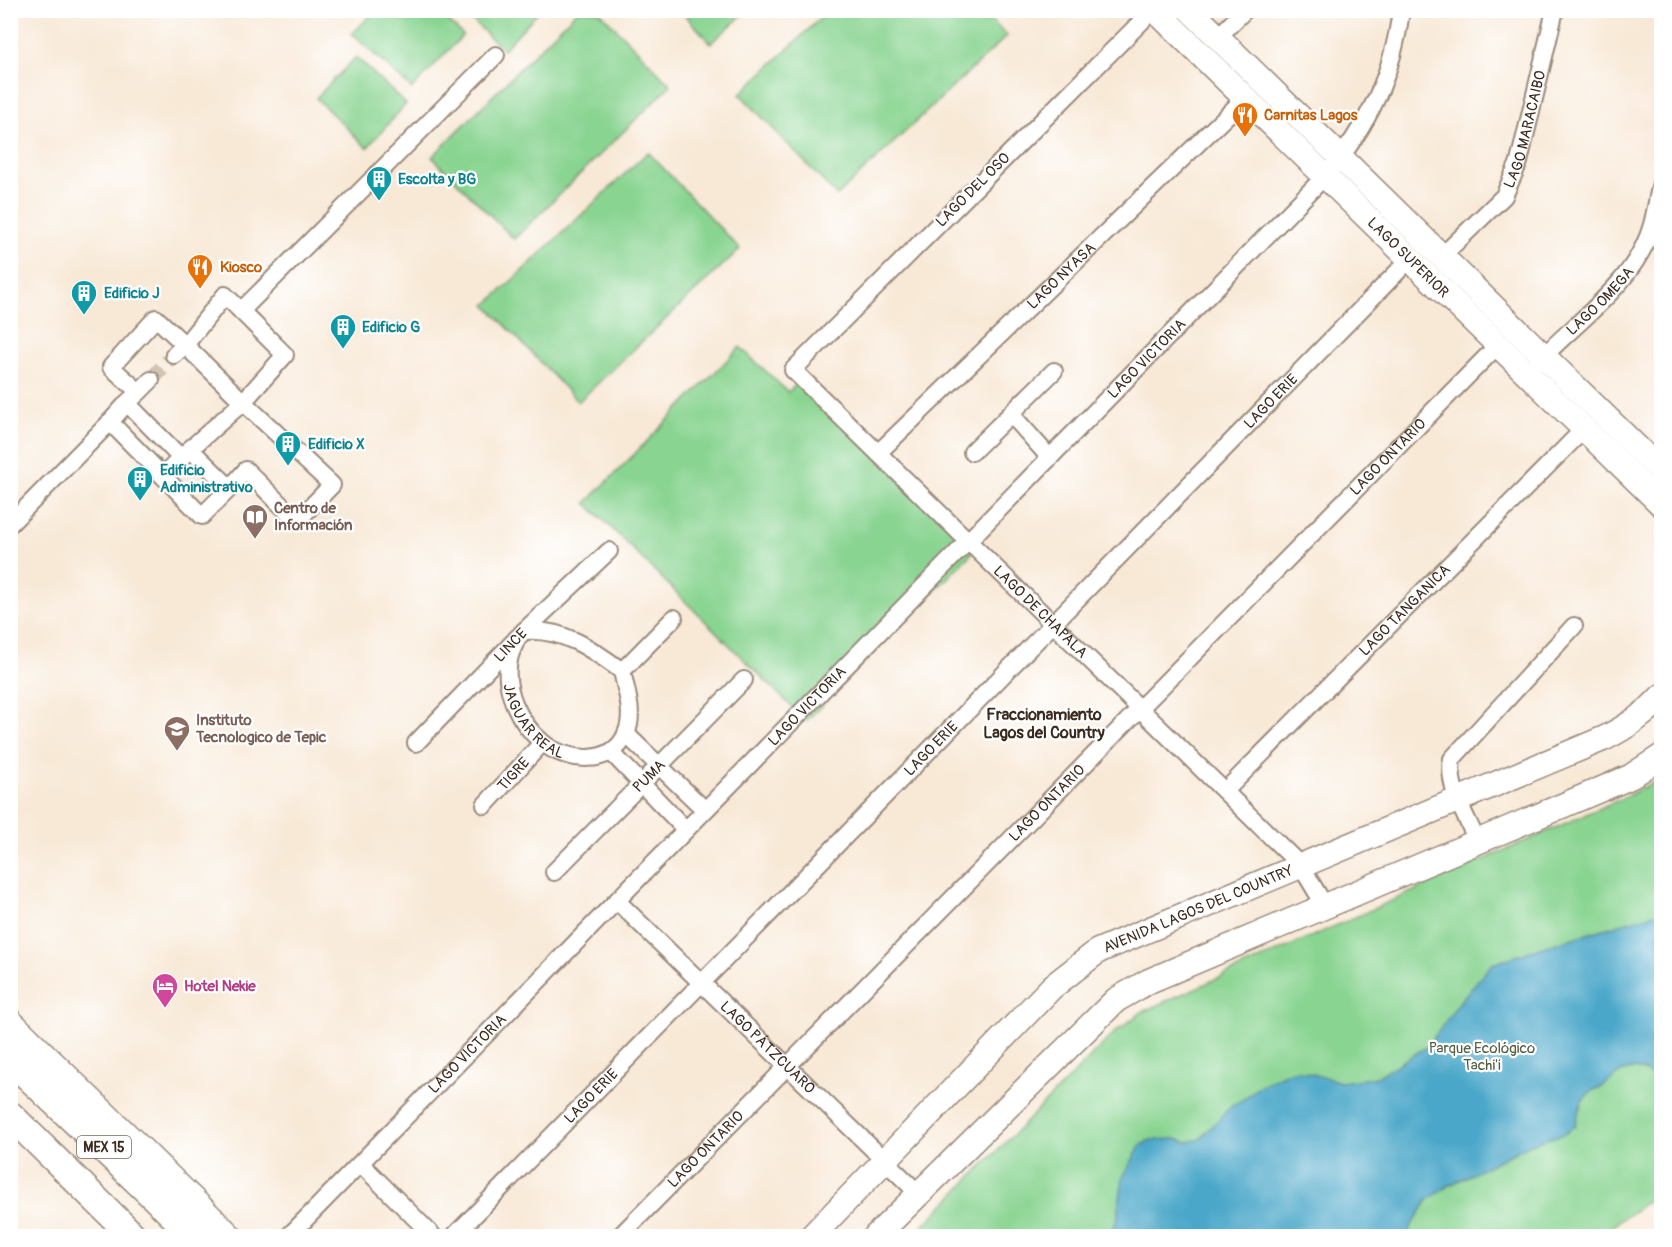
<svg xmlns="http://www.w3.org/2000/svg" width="1672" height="1247" font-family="Pangolin,sans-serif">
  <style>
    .green { fill: #89d491; stroke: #627f58; stroke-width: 1.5 }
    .water { fill: #4ba7c9; stroke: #436874; stroke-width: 1.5 }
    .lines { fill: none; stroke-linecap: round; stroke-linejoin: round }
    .street-tunnel { stroke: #d2c3b2; stroke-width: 16; stroke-dasharray: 16 8; stroke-linecap: butt }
    .street-casing { stroke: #9a8a7a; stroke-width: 20 }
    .secondary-casing { stroke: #9a8a7a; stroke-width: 27 }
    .primary-casing { stroke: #9a8a7a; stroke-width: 30 }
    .highway-casing { stroke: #9a8a7a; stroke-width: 33 }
    .street { stroke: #fff; stroke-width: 16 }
    .secondary { stroke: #fff; stroke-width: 24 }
    .primary { stroke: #fff; stroke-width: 27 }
    .highway { stroke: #fff; stroke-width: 30 }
    .labels { text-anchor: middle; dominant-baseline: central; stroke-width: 4.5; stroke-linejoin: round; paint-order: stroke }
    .shield { fill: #fff; stroke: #766a62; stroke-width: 1.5 }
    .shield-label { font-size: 14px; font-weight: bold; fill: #3b2a1e }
    .food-label { font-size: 15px; font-weight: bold; fill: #c56008; stroke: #fff; text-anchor: start }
    .street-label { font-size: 15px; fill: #3b2a1e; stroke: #fff }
    .culture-label { font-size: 15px; font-weight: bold; fill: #0d838f; stroke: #fff; text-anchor: start }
    .education-label { font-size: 15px; font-weight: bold; fill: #785e54; stroke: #fff; text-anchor: start }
    .hotel-label { font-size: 15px; font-weight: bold; fill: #b23c85; stroke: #fff; text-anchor: start }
    .park-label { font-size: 15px; fill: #525d40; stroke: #fff }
    .neighbourhood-label { font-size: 16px; font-weight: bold; fill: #3b2a1e; stroke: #fff }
  </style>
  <rect width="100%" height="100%" fill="#fff"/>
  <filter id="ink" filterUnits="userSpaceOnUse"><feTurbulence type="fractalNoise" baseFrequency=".0167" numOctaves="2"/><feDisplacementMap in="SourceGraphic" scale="12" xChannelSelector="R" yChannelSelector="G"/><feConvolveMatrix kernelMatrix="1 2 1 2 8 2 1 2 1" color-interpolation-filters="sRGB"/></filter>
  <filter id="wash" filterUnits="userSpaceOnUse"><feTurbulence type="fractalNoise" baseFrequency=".008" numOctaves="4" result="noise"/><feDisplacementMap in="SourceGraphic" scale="24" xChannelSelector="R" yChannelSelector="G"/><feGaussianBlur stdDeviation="1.35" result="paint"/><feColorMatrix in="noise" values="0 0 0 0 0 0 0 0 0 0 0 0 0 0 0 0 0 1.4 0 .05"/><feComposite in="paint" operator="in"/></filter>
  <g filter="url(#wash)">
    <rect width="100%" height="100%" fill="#f8e9d7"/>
    <g class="green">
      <path d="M 437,10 L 463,35 L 412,89 L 352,34 L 375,11 Z"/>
      <path d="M 829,10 L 982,11 L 1007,36 L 837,196 L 740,94 Z"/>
      <path d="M 463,11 L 539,11 L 503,50 Z"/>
      <path d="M 577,11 L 599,11 L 671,85 L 514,239 L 432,157 Z"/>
      <path d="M 681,11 L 747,11 L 711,43 Z"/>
      <path d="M 356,57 L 406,104 L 367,148 L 316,98 Z"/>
      <path d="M 648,152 L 740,249 L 578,402 L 486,305 Z"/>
      <path d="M 740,347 L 788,392 L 800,381 L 974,551 L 806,721 L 586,503 Z"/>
      <path d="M 1661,778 L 1661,1192 L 1598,1236 L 913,1236 L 1115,1032 L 1142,1012 L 1629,795 Z"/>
    </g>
    <path class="water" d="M 1661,912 L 1661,1076 L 1653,1077 L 1644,1071 L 1632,1069 L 1621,1072 L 1602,1087 L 1591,1091 L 1582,1101 L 1575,1125 L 1566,1133 L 1531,1144 L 1450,1185 L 1428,1200 L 1410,1228 L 1408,1236 L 1110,1236 L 1117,1219 L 1123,1177 L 1140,1146 L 1150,1140 L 1176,1139 L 1188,1142 L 1200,1139 L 1232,1105 L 1242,1100 L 1261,1085 L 1283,1074 L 1297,1070 L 1341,1082 L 1377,1077 L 1428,1046 L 1461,1000 L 1492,964 L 1543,947 Z"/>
  </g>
  <g filter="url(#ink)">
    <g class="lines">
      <path class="street-tunnel" d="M 151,380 L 174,355"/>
      <g class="street-casing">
        <g id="street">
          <path id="s1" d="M 1153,10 L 793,370 L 1301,866 L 1325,906"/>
          <path d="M 1217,38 L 1245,10"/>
          <path id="s2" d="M 1441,257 L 1504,196 L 1519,162 L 1555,10"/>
          <path d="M 225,295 L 285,355 L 243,402 L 185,345 Z"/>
          <path d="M 241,311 L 496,55"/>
          <path id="s3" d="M 1538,362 C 1577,320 1636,283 1652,225 C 1656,210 1658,194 1662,179"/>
          <path d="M 139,392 L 151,380"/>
          <path d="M 127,403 L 139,392 L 111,367 L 156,318 L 185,345 L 174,355"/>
          <path d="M 1011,414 L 1050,458"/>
          <path d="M 110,422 L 127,403 L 181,458"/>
          <path d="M 190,449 L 243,402 L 332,485 L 297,521 L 246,470 L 230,488"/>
          <path d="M 972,452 L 1054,371"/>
          <path id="s4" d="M 878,453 L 1245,98"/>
          <path d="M 10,524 L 110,422 L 202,516 L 230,488 L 190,449 L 163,476"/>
          <path id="s5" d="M 517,638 C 515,645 510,652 509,660 C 503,689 519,723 542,742 C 565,762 612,767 626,734 C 635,714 626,691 622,671 C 592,649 563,628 524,631"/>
          <path d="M 622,671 L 674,618"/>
          <path d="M 626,734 L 705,810"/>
          <path id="s6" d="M 416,743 L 524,631 L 609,551"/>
          <path d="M 611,752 L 686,830"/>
          <path id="s7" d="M 1225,791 L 1583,430"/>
          <path id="s8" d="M 485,805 L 542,743"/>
          <path d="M 1477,841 C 1466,815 1447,788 1452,759 L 1574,626"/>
          <path id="s9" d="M 554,872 L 744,680"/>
          <path id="s10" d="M 617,901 L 918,1193"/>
          <path d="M 361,1164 L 433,1236"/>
          <path id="s11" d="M 289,1236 L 1325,176 C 1368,127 1393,75 1401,10"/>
          <path id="s12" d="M 454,1236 L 1409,260"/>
          <path id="s13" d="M 620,1236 L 1498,345"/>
        </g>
      </g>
      <g class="secondary-casing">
        <g id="secondary">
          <path id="s14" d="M 1155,10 L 1662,505"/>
          <path d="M 1190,10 L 1662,472"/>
          <path id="s15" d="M 812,1236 L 1052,987 L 1098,951 L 1605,738 C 1627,727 1645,715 1662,696"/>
          <path d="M 876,1236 L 1116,1000 L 1149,981 L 1630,777 L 1662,756"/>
        </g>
      </g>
      <g class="primary-casing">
        <g id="primary">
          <path d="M 10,1023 L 228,1236"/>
          <path d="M 10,1115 L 133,1236"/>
        </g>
      </g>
      <g class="highway-casing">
        <path id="highway" d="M 10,1057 L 197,1236"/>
      </g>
      <use href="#street" class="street"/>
      <use href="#secondary" class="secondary"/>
      <use href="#primary" class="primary"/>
      <use href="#highway" class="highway"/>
    </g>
  </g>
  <defs>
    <g id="restaurant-pin" transform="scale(1.35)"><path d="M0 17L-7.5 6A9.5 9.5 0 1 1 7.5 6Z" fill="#e8710a" stroke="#fff"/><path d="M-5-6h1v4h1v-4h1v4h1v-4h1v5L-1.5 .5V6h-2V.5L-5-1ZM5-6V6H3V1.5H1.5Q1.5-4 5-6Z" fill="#fff"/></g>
    <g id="building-pin" transform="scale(1.35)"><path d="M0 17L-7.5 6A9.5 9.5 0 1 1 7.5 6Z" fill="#0f9aa8" stroke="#fff"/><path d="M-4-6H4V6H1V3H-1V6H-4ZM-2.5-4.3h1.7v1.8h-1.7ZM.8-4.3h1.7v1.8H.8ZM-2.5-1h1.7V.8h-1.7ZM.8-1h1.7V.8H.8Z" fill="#fff"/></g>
    <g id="library-pin" transform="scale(1.35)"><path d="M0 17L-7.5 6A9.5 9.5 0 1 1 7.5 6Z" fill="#8d6e63" stroke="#fff"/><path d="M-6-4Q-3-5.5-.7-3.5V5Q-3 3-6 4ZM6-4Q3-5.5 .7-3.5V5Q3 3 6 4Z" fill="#fff"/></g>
    <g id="university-pin" transform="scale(1.35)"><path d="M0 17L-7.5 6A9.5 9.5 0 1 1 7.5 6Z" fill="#8d6e63" stroke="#fff"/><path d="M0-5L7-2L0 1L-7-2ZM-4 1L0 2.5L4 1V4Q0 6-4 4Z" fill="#fff"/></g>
    <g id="hotel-pin" transform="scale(1.35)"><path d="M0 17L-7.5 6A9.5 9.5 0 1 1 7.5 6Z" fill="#d1479c" stroke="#fff"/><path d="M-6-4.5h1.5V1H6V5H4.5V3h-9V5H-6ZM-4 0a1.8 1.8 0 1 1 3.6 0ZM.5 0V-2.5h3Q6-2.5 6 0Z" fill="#fff"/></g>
  </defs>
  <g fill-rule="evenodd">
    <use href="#restaurant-pin" x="1245" y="115"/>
    <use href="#building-pin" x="379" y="179"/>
    <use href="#restaurant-pin" x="200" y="267"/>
    <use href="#building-pin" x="84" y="293"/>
    <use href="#building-pin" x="343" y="327"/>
    <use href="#building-pin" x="288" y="444"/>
    <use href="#building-pin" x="140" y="479"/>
    <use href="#library-pin" x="255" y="517"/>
    <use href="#university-pin" x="177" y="729"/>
    <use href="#hotel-pin" x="165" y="986"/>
  </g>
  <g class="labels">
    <rect class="shield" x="77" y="1136" width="54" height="22" rx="4.5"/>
    <g class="shield-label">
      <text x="104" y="1147">MEX 15</text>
    </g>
    <g class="food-label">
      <text x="1264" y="115">Carnitas Lagos</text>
      <text x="220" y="267">Kiosco</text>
    </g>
    <g class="street-label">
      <text stroke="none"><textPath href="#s2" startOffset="158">LAGO MARACAIBO</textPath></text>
      <text transform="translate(973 190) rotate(-45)">LAGO DEL OSO</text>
      <text stroke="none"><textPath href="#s14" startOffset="354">LAGO SUPERIOR</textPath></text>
      <text stroke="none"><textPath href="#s4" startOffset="255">LAGO NYASA</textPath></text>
      <text stroke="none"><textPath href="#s3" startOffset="87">LAGO OMEGA</textPath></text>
      <text stroke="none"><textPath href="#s11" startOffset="1227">LAGO VICTORIA</textPath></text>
      <text stroke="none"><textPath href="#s12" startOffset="1168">LAGO ERIE</textPath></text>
      <text stroke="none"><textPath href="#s13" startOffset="1094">LAGO ONTARIO</textPath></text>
      <text stroke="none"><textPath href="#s7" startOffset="255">LAGO TANGANICA</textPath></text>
      <text stroke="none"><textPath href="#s1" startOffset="855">LAGO DE CHAPALA</textPath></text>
      <text stroke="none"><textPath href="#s6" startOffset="136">LINCE</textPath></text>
      <text stroke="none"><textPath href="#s11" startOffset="741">LAGO VICTORIA</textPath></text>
      <text stroke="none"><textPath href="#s5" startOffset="94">JAGUAR REAL</textPath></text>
      <text stroke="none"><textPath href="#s12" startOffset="682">LAGO ERIE</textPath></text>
      <text stroke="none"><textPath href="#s8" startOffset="42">TIGRE</textPath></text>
      <text stroke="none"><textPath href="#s9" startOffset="135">PUMA</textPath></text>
      <text stroke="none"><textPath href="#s13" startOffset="608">LAGO ONTARIO</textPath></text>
      <text stroke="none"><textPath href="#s15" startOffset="513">AVENIDA LAGOS DEL COUNTRY</textPath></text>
      <text stroke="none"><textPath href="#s10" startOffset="210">LAGO PÁTZCUARO</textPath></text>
      <text stroke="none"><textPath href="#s11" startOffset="255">LAGO VICTORIA</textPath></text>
      <text stroke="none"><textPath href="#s12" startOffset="196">LAGO ERIE</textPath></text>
      <text stroke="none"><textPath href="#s13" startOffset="122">LAGO ONTARIO</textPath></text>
    </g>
    <g class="culture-label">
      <text x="398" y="179">Escolta y BG</text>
      <text x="104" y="293">Edificio J</text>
      <text x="362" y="327">Edificio G</text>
      <text x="308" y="444">Edificio X</text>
      <text x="160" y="470">Edificio<tspan x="160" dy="17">Administrativo</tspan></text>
    </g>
    <g class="education-label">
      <text x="274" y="508">Centro de<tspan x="274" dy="17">Información</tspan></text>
      <text x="196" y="720">Instituto<tspan x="196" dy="17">Tecnologico de Tepic</tspan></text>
    </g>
    <g class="hotel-label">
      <text x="184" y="986">Hotel Nekie</text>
    </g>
    <g class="park-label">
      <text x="1482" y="1048">Parque Ecológico<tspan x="1482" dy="17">Tachi'i</tspan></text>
    </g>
    <g class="neighbourhood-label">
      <text x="1044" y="715">Fraccionamiento<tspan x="1044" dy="18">Lagos del Country</tspan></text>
    </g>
  </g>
  <rect width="1672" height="1247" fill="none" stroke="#fff" stroke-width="36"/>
</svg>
